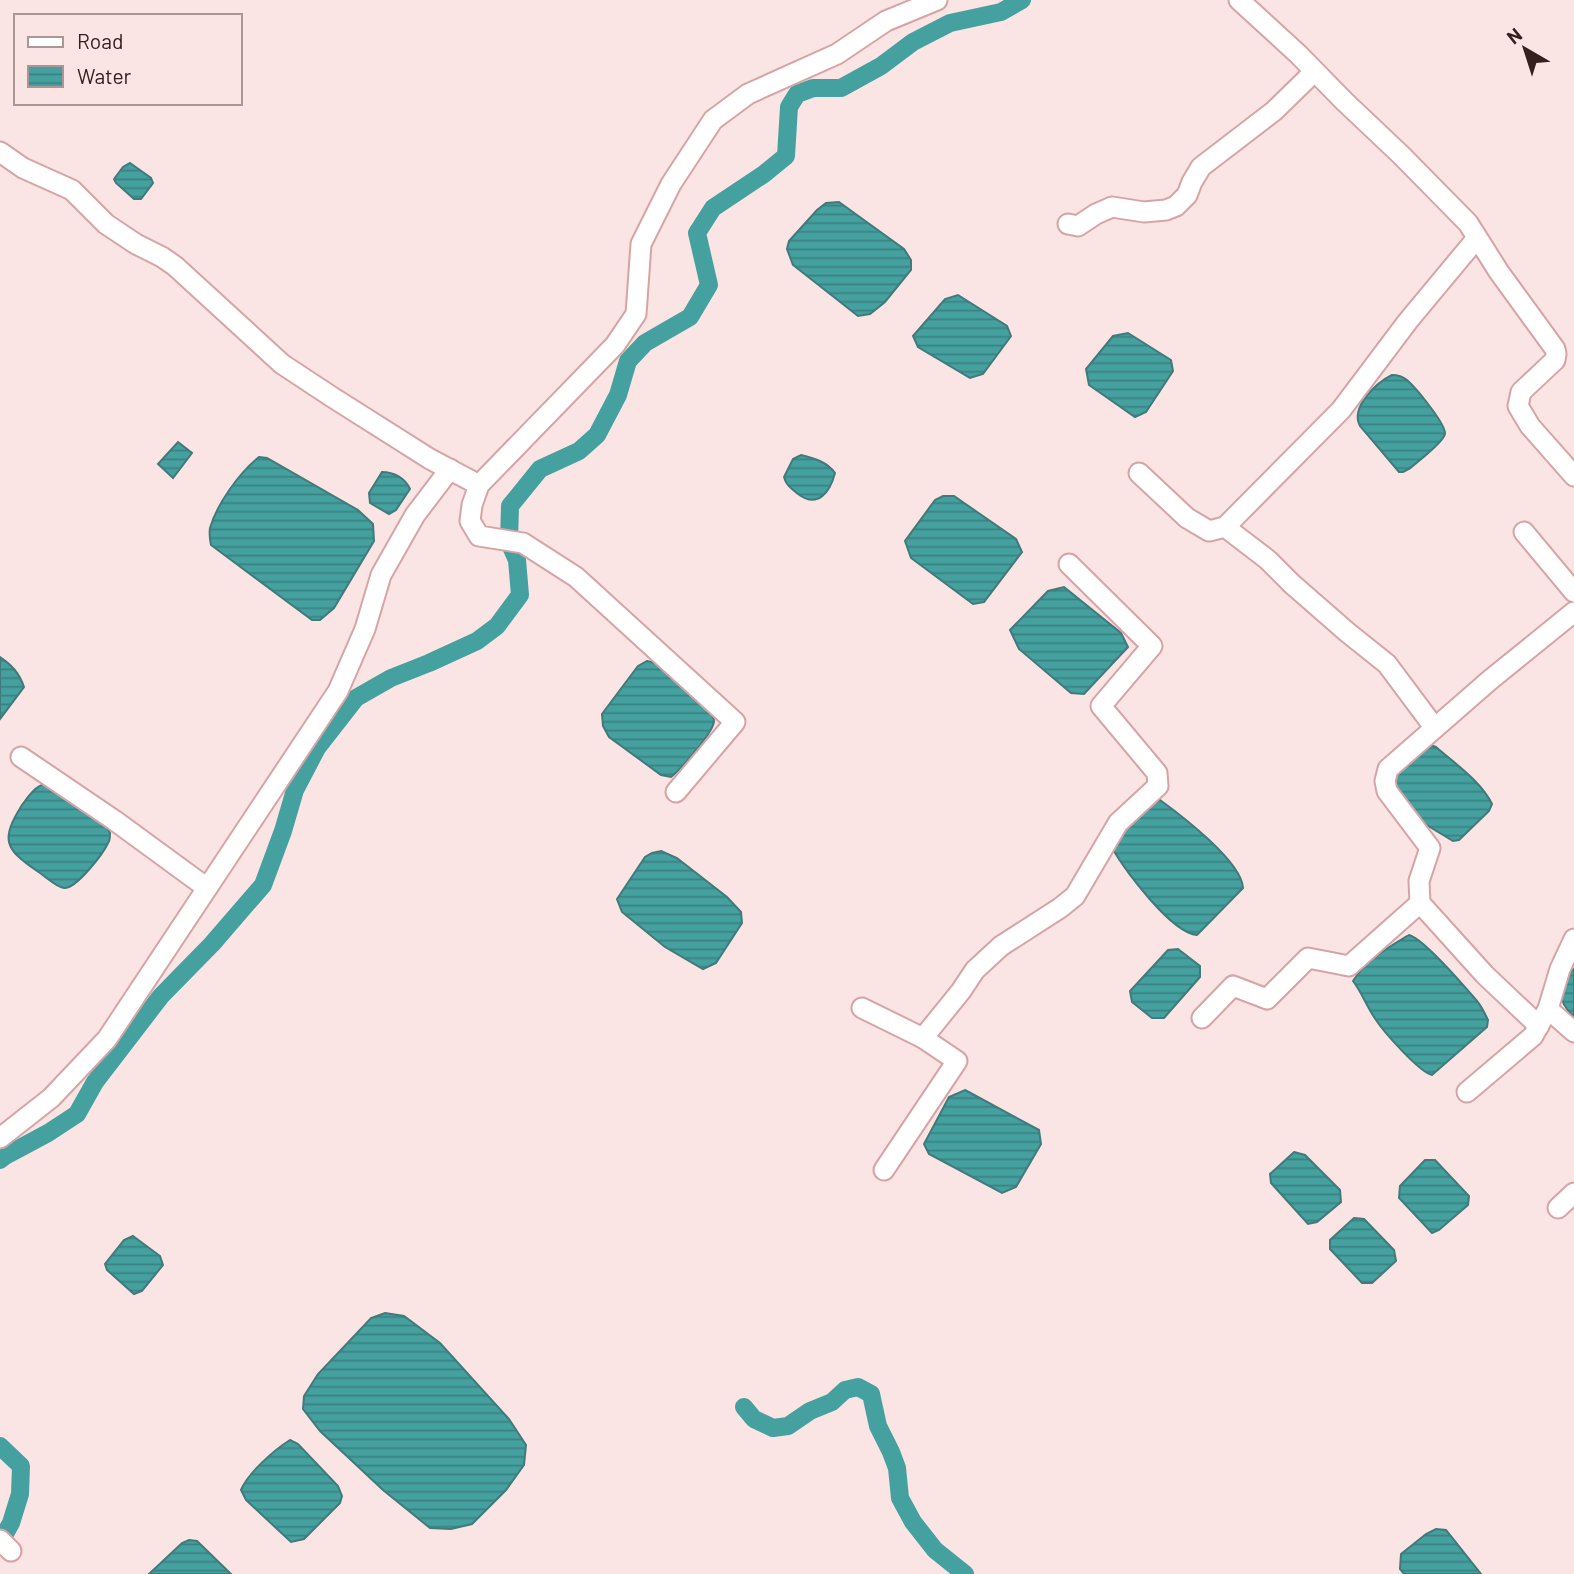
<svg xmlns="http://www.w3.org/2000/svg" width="1574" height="1574" font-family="Barlow,sans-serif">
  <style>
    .water { fill: url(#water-rules); stroke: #407a7a; stroke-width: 2 }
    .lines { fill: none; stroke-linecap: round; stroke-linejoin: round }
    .canal { stroke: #45a0a0; stroke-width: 18 }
    .minor-casing { stroke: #d7a4a6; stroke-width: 23 }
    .minor { stroke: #fff; stroke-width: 19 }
  </style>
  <defs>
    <pattern id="water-rules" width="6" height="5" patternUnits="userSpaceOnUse" patternTransform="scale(1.75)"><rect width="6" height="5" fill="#45a0a0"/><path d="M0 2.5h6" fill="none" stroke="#3a8282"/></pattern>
  </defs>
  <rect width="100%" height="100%" fill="#fae4e4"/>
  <g class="water">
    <path d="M 130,163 L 151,178 L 153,183 L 141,199 L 134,199 L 116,183 L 114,179 L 123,167 Z"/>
    <path d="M 839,202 L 904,249 L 911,260 L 911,270 L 885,302 L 870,314 L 858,316 L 793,265 L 787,249 L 789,241 L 817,210 L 826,203 Z"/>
    <path d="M 958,295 L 1007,326 L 1011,336 L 983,374 L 970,378 L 918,347 L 913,336 L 945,299 Z"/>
    <path d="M 1128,333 L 1171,360 L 1173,371 L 1146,412 L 1135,417 L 1089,385 L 1086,369 L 1113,336 Z"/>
    <path d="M 1392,375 C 1398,375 1402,376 1407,380 C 1416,388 1446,424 1445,434 C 1443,443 1417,462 1409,469 L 1403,472 L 1399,472 L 1360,426 C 1350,407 1376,383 1392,375 Z"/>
    <path d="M 178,442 L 192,453 L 173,478 L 158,464 Z"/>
    <path d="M 801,455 C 814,458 827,462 835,473 C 830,492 818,509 798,494 C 791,488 786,485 784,477 L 793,459 Z"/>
    <path d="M 259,457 L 267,458 L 358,510 L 373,524 L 374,541 L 334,608 L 320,620 L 312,620 L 211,545 C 210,540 209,534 210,528 C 217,504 239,473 259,457 Z"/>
    <path d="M 382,472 C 394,472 405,478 410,489 L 396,510 L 389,514 L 370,503 L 369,493 Z"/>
    <path d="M 943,496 L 954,496 L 1016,539 L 1022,552 L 984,602 L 973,604 L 911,558 L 905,541 L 935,500 Z"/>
    <path d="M 1064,587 L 1121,633 L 1128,647 L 1084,694 L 1071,693 L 1019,649 L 1010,630 L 1048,591 Z"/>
    <path d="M 0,657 C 12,665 19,673 24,687 L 0,719 Z"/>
    <path d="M 647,661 C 651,662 654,662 657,664 C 670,671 714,708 714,721 C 714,732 680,770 671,777 L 661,775 L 609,737 L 603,726 L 602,714 L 638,666 Z"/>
    <path d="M 1430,745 L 1436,747 C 1454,763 1481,781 1492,804 L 1489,811 L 1459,840 L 1453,841 L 1425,824 L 1392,789 L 1390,779 Z"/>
    <path d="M 45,784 L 103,822 L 110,833 C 110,836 110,841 108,843 C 103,854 76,889 64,888 C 56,887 45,876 37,871 C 5,849 0,840 22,805 C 28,797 35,786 45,784 Z"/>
    <path d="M 1160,800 C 1182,816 1242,862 1243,888 L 1197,935 C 1171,933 1125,870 1112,848 L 1124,829 L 1155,802 Z"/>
    <path d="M 661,851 L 677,858 L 727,897 L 741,912 L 742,923 L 716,963 L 703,969 L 665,947 L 622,912 L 617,899 L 645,857 L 652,853 Z"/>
    <path d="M 1409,935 C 1424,939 1465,987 1477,1001 C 1482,1007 1485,1014 1488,1020 L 1487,1027 L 1432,1075 C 1419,1072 1384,1032 1376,1020 C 1367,1007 1362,993 1353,981 C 1366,960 1389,947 1409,935 Z"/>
    <path d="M 1178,949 L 1200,966 L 1200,977 L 1164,1018 L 1152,1018 L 1132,1002 L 1130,991 L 1168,950 Z"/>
    <path d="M 1574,969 L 1574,1017 C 1557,1001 1556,985 1574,969 Z"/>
    <path d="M 965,1090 L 1039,1130 L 1041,1144 L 1016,1187 L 1002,1193 L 929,1154 L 924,1144 L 949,1097 Z"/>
    <path d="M 1294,1152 L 1305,1155 L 1340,1190 L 1341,1202 L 1317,1222 L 1308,1224 L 1271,1183 L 1270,1174 Z"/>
    <path d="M 1425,1160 L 1435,1160 L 1469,1196 L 1468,1205 L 1439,1230 L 1432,1233 L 1399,1198 L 1400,1186 Z"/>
    <path d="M 1354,1218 L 1364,1219 L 1394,1250 L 1396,1261 L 1372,1283 L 1362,1283 L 1330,1249 L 1330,1240 Z"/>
    <path d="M 133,1236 L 160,1256 L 163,1265 L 142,1291 L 134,1294 L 107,1270 L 105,1264 L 124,1240 Z"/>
    <path d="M 385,1313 L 404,1316 L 440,1343 L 509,1419 L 526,1445 L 524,1465 L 506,1490 L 472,1524 L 451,1529 L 430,1528 L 383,1490 L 320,1431 L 303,1409 L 304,1396 L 318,1374 L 371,1318 Z"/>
    <path d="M 290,1440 L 298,1444 L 338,1486 L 342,1496 L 340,1503 L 304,1539 L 291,1542 L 246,1500 L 241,1490 C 248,1473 274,1450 290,1440 Z"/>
    <path d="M 1436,1529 L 1446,1530 L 1481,1574 L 1404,1574 L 1400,1569 L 1401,1554 L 1426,1534 Z"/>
    <path d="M 189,1540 L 197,1541 L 231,1574 L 149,1574 L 182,1543 Z"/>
  </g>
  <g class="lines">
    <g class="canal">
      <path d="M 0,1160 L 5,1156 L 48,1133 L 77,1114 L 95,1082 L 161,996 L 212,944 L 263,885 L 283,831 L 295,790 L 317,748 L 356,698 L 391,678 L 429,663 L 477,641 L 497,626 L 520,595 L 517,560 L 509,542 L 510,506 L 540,469 L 579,451 L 597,435 L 618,395 L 628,361 L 645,343 L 690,317 L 709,285 L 697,233 L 713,208 L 764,174 L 786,156 L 789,107 L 797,94 L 813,88 L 841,88 L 881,66 L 913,42 L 950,23 L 1001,12 L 1022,0"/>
      <path d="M 744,1407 L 754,1419 L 773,1428 L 788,1426 L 810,1411 L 832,1402 L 845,1390 L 858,1387 L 871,1394 L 878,1426 L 891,1452 L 897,1468 L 900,1498 L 913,1522 L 935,1550 L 965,1574"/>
      <path d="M 0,1446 L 21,1466 L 20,1494 L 11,1523 L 0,1543"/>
    </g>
    <g class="minor-casing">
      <g id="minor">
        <path d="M 1239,0 L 1298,54 L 1344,101 L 1401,155 L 1468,223 L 1499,272 L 1555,349 L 1556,354 L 1555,360 L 1521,392 L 1518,406 L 1530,426 L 1574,476"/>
        <path d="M 0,152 L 23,168 L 72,190 L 106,224 L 136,244 L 162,257 L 175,266 L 282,364 L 332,397 L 430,459 L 479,485"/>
        <path d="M 1068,224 L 1078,226 L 1096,214 L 1112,207 L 1144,212 L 1166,210 L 1176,206 L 1187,195 L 1192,182 L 1201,167 L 1274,111 L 1314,72"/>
        <path d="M 1139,473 L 1187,518 L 1209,531 L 1225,527 L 1268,560 L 1292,584 L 1347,632 L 1387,664 L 1434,727"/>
        <path d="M 1225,527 L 1341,410 L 1408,321 L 1477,238"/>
        <path d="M 1524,532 L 1574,592"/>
        <path d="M 21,757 L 114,820 L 207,888"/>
        <path d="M 676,792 L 735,722 L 576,577 L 523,543 L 479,536 L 470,521 L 472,505 L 479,485 L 615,345 L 636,314 L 641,244 L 671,184 L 713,120 L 748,94 L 837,54 L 886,21 L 937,0"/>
        <path d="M 862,1008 L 923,1038 L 961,991 L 975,970 L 1001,946 L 1060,908 L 1075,896 L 1118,823 L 1158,786 L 1157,773 L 1101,706 L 1152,646 L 1069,564"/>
        <path d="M 1548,1009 L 1574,1032"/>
        <path d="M 1202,1018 L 1233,986 L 1267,999 L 1308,958 L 1349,966 L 1420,903"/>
        <path d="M 1539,1026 L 1485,975 L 1420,903 L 1419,881 L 1430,848 L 1387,791 L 1385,781 L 1388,769 L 1490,680 L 1574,612"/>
        <path d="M 1467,1092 L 1533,1036 L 1548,1009 L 1560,969 L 1574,939"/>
        <path d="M 0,1138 L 51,1098 L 107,1039 L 338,691 L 365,629 L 381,575 L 415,515 L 450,469"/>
        <path d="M 884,1170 L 957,1061 L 923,1038"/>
        <path d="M 1558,1208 L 1574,1193"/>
        <path d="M 0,1540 L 11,1551"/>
      </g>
    </g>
    <use href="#minor" class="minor"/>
  </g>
  <rect x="14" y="14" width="228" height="91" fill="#fae4e4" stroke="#ab9696" stroke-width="2"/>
  <rect x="28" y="37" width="35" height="10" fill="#ffffff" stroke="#ab9696" stroke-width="2"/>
  <text x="77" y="49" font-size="21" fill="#342021">Road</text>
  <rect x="28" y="66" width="35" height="21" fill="url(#water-rules)" stroke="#ab9696" stroke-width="2"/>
  <text x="77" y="84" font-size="21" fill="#342021">Water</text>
  <g transform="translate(1525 49) rotate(321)" stroke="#fae4e4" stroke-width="5" paint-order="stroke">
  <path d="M0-5L12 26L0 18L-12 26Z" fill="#342021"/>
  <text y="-10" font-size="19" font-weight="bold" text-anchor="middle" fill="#342021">N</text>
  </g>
</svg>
